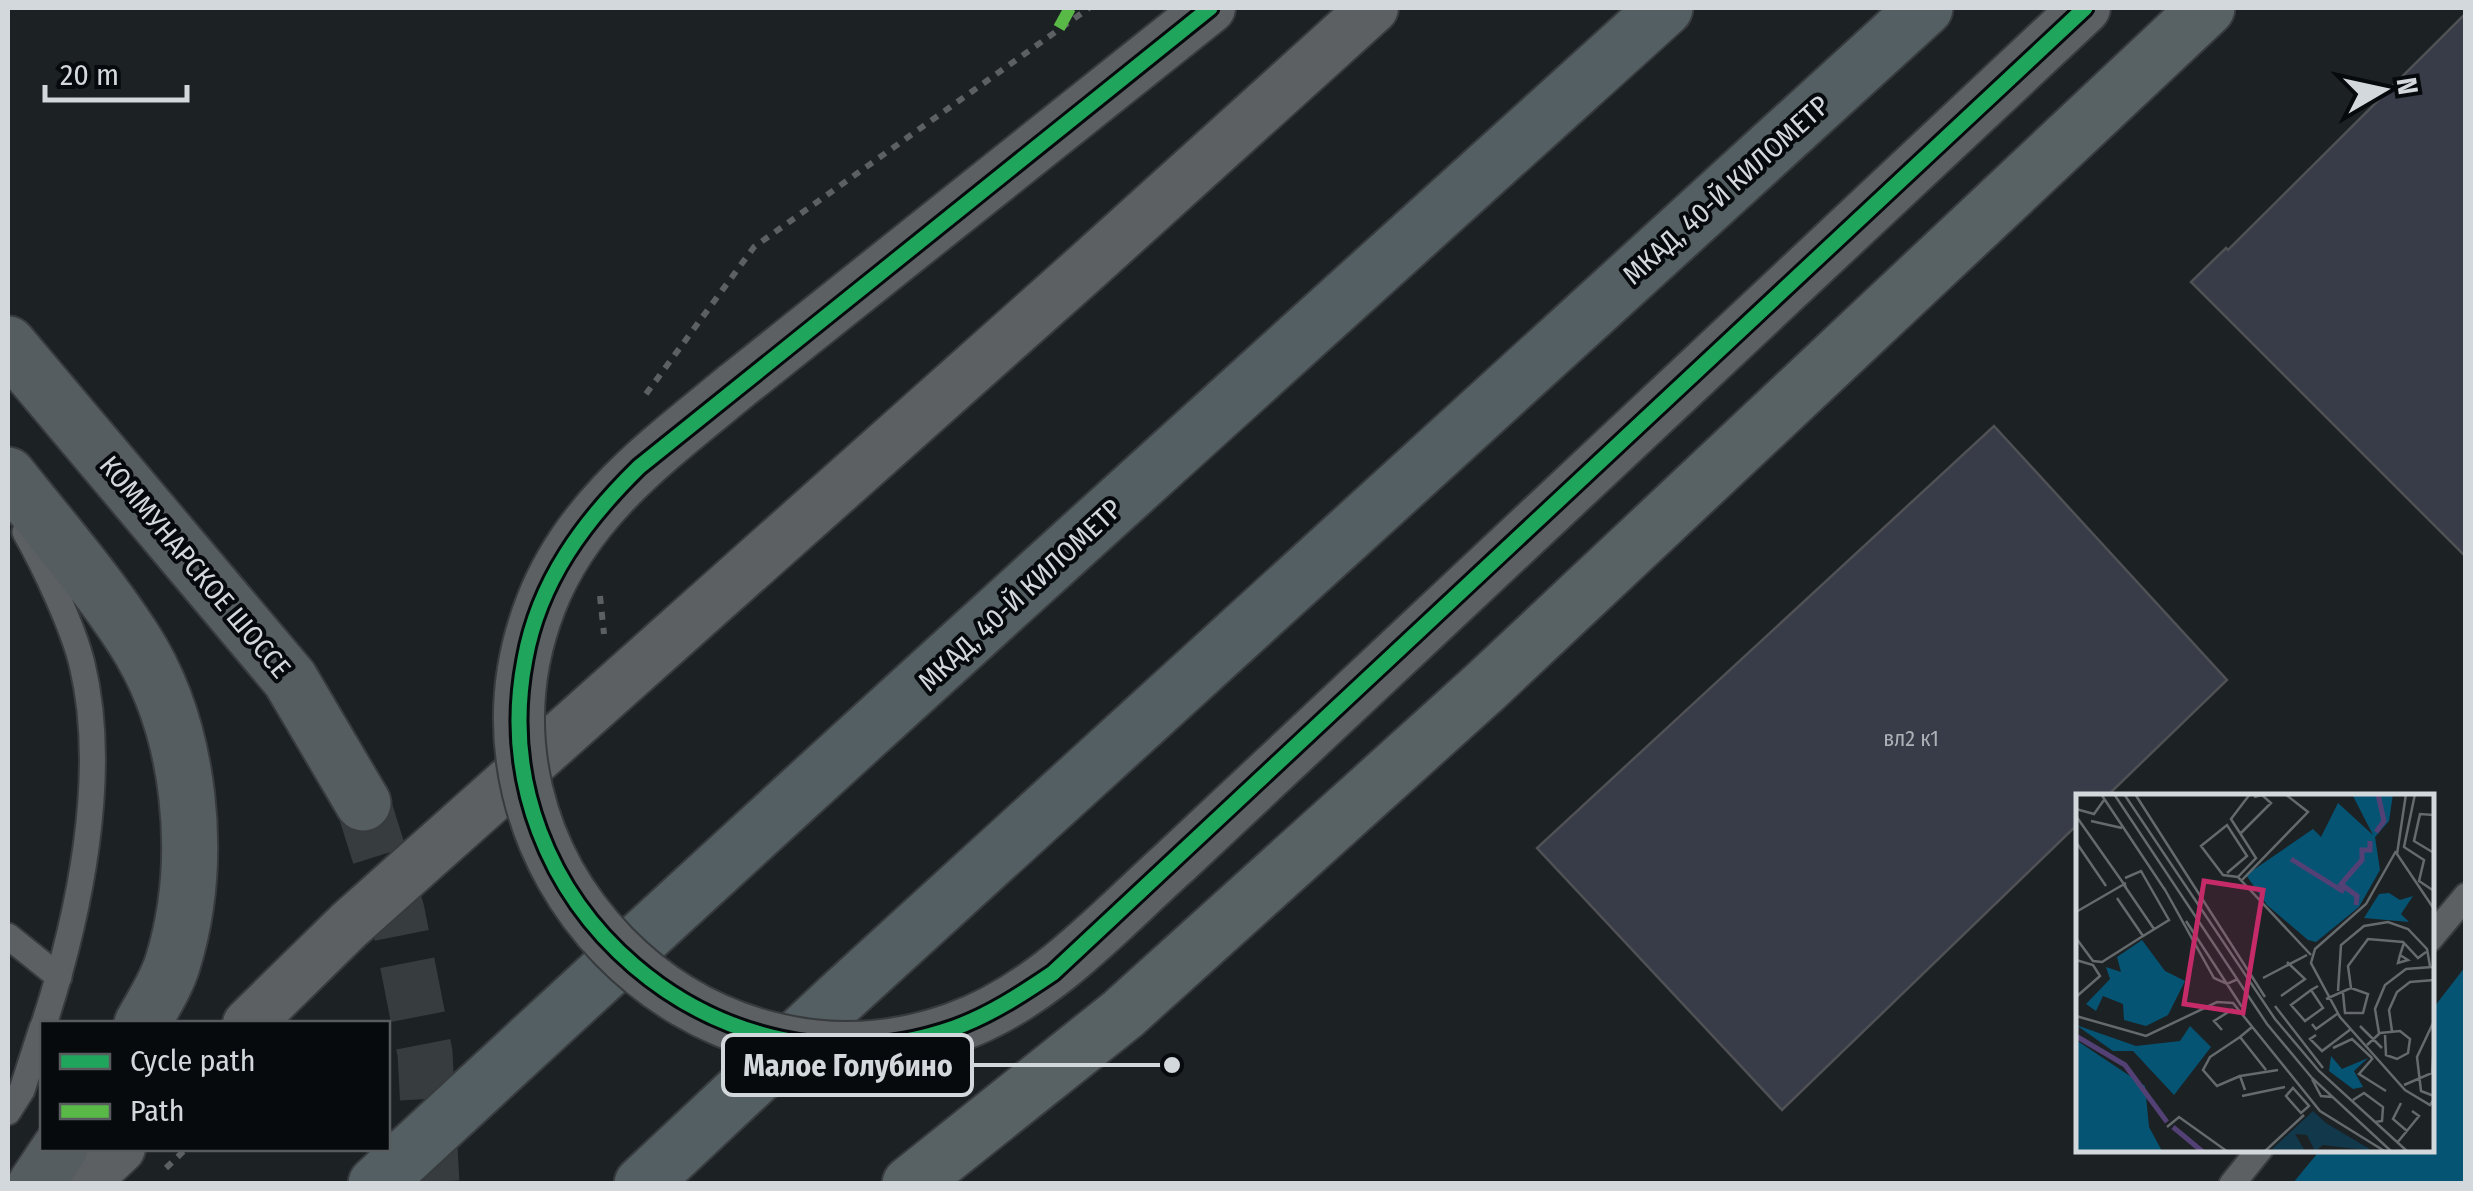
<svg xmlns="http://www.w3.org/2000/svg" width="2473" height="1191" font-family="'Fira Sans Condensed',sans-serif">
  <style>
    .forest { fill: #065474 }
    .building { fill: #373c48; stroke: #4f5154; stroke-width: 2.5 }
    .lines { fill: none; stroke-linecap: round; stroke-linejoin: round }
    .secondary-tunnel { stroke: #373c3f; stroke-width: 55; stroke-dasharray: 55 28; stroke-linecap: butt }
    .lane-casing { stroke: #383b3e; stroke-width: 29 }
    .street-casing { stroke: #383b3e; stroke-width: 54 }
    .secondary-casing { stroke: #383b3e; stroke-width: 59 }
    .primary-casing { stroke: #383b3e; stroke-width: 59 }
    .highway-casing { stroke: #383b3e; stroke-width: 59 }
    .path { stroke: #5d6062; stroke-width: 6; stroke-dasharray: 8 8; stroke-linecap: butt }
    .lane { stroke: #5d6062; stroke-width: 25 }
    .street { stroke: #5d6062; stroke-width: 50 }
    .secondary { stroke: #565d60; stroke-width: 55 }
    .primary { stroke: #586265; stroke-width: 55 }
    .highway { stroke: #535f62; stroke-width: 55 }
    .street-bridge-casing { stroke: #383b3e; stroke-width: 54; stroke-linecap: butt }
    .street-bridge { stroke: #5d6062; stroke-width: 50 }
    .quiet { stroke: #58b947; stroke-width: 12; stroke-dasharray: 25 12; stroke-linecap: butt }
    .cycleway-casing { stroke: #070a0d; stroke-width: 21 }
    .cycleway { stroke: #20a55d; stroke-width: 15 }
    .labels { text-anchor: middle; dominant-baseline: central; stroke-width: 8; stroke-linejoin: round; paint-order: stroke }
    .number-label { font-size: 22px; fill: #abb1b6 }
    .street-label { font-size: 28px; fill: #d2d8db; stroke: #070a0d }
    .inset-river { fill: none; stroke: #534175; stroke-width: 5 }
    .inset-road { fill: none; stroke: #656a6d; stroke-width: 2.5 }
    .view { fill: #c42b68; fill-opacity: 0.15; stroke: #c42b68; stroke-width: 5 }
    .inset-edge { fill: none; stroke: #d2d8db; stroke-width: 5 }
    .leader { fill: none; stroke: #d2d8db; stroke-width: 4 }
    .callout-dot { fill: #d2d8db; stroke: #070a0d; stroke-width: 4 }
    .callout { fill: #070a0d; stroke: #d2d8db; stroke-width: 4 }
    .callout-label { font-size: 30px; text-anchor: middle; font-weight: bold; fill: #d2d8db }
  </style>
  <rect width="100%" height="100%" fill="#1c2124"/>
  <path class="forest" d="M 2465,967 L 2465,1183 L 2293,1183 L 2321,1149 L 2430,1148 L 2431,1011 Z"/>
  <g class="building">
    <path d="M 2466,13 L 2466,557 L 2191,282 L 2226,248 L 2228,250 Z"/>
    <path d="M 1994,426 L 2227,680 L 2107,796 L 2078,796 L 2078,824 L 1782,1110 L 1537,848 Z"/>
  </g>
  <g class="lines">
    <path class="secondary-tunnel" d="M 363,803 L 397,911 L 425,1053 L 432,1184"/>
    <g class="lane-casing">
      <g id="lane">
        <path d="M 25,532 C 44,565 73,627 82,664 C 109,775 79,917 44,1024"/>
        <path d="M 8,936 L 59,977"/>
        <path d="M 2430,939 L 2466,896"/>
        <path d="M 8,1112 L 22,1090 L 42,1028"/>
        <path d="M 2232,1184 L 2261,1148"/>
      </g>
    </g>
    <g class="street-casing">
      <g id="street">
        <path d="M 735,387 L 1210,8"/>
        <path d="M 1176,861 L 2085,8"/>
        <path d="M 248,1024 L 349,925 L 1089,265 L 1373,8"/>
        <path d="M 82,1184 L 120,1148"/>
      </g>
    </g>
    <g class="secondary-casing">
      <g id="secondary">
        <path d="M 8,344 L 290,679 L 363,803"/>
        <path d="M 8,475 C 50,528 96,581 133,638 C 192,729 204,860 173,962 C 167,983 153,1004 142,1024"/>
        <path d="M 36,1184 L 60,1148"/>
      </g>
    </g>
    <g class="primary-casing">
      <path id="primary" d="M 910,1184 L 1123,1014 L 1486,686 L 2207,8"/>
    </g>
    <g class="highway-casing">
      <g id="highway">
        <path d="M 376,1184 C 802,788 1234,398 1665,8"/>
        <path d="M 642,1184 L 840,998 L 1925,8"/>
      </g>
    </g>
    <g class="path">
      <path d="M 646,394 L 754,247 L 1089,8"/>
      <path d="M 600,596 L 604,634"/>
      <path d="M 166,1168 L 187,1148"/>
    </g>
    <use href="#lane" class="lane"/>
    <use href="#street" class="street"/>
    <use href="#secondary" class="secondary"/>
    <use href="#primary" class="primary"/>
    <use href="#highway" class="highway"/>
    <g class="street-bridge-casing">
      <path id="street-bridge" d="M 735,387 C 659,450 578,508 541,604 C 442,859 696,1120 954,1028 C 1043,997 1108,922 1176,861"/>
    </g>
    <use href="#street-bridge" class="street-bridge"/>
    <path class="quiet" d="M 1059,28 L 1070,8"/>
    <g class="cycleway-casing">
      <path id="cycleway" d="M 1210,8 L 639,467 C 584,521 539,581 525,659 C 478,903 720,1110 954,1028 C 990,1015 1022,994 1053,973 L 2085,8"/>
    </g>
    <use href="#cycleway" class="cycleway"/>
  </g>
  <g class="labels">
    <g class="number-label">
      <text x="1911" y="738">вл2 к1</text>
    </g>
    <g class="street-label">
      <text transform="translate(1726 190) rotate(-42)">МКАД, 40-Й КИЛОМЕТР</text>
      <text transform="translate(195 567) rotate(50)">КОММУНАРСКОЕ ШОССЕ</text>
      <text transform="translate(1020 595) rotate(-43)">МКАД, 40-Й КИЛОМЕТР</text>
    </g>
  </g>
  <g transform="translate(2076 794)">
    <rect width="358" height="358" fill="#1c2124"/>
    <path d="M 237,317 L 250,329 L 297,357 L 247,351 L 239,357 L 231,341 L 219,340 L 229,357 L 193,358 Z" fill="#12384c"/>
    <path d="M 276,0 L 317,0 L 313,27 L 299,43 L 304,76 L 283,113 L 240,148 L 232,146 L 191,111 L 170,81 L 237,35 L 245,43 L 262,9 L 297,41 ZM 313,99 L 324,106 L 337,102 L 325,120 L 333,128 L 288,124 L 303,100 ZM 66,146 L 89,177 L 109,187 L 92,221 L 70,232 L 48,226 L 47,210 L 27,202 L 20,217 L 10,210 L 34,185 L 30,173 L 45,178 L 41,163 ZM 0,231 L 60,252 L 104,247 L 114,232 L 135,253 L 98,301 L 57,257 L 37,257 ZM 0,246 L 69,292 L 73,333 L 86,357 L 0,357 ZM 255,262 L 266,275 L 292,264 L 278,277 L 287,293 L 277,295 L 253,277 Z" fill="#065474"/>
    <path class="inset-river" d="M 300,38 L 308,27 L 302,0M 215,65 L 268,98M 280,111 L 281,102 L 265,90 L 286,66 L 286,56 L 294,56 L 294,47M 0,242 L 49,271 L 91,328M 97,333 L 127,358"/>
    <path class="inset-road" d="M 25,0 L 89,96M 38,0 L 191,230 L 236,284 L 316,358M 48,0 L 199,225 L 243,277 L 332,358M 59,0 L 189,203M 174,0 L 155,25 L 180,64 L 162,83 L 235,161M 330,0 L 321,60 L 358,115M 339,0 L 328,53 L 348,66 L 343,87 L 358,97M 0,15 L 18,20 L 28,6M 358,21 L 344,20 L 338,47 L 358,59M 0,22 L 50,93M 15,27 L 46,34M 164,40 L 195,9 L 186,1 L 178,3M 0,48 L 30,92M 320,57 L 290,110 L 239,155 L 235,169 L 264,223 L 329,296 L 354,311 L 358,305M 151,79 L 171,62 L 151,31 L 125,52 L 147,81 L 162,83M 165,87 L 232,18 L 209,0M 48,91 L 78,135M 88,94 L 138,184 L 151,190 L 162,185M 41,104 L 67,142 L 93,126 L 65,77 L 49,84M 0,118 L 50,89M 110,127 L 166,213M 0,144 L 17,167 L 26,168 L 67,142M 324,161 L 322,169 L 332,166 L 324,161 L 328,149M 0,166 L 17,171 L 24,182 L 0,203M 187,184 L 231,161M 235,196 L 247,214 L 229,227 L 215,211 L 235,196 L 242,192M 262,197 L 265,151 L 288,132 L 312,128 L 332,135 L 351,155 L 354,172M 267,199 L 269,219 L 287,219 L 292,200 L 275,194M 205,202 L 229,185 L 211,168M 250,205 L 275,194 L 272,172 L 292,145 L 327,148 L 342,164 L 350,158M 199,212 L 247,274M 0,222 L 70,242 L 141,208 L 157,209 L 244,317 L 310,358M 358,227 L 341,263 L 345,297 L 358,302M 236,230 L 240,235 L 261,220M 284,232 L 306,254M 176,233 L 164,243 L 190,276M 146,236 L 138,227 L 157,215M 316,237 L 313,216 L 321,198 L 334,188 L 358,186M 303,239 L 299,215 L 309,191 L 330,175 L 356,173M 240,241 L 234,245 L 246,257 L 275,235M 291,251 L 304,239 L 324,237 L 334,245 L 332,259 L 321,265 L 310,261 L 309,241M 257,254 L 276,245 L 296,264M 297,264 L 283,280 L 310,297M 164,282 L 141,292 L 127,276 L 134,263 L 164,243M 236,285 L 245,302 L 256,303M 328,291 L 356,279 L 358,250M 217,294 L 233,312 L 225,319 L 210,302 ZM 169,296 L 164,282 L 202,276M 166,302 L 209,293M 277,306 L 288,299 L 307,313 L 306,327 L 299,328M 325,309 L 317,325 L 331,337M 91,333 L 103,323 L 152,358M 321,349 L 343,322 L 336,317M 188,358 L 228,321"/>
    <path class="view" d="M 128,87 L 187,96 L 167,219 L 108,210 Z"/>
    <rect width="358" height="358" class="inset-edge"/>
  </g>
  <path class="leader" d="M1172 1065L972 1065"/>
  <circle class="callout-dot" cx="1172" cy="1065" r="10"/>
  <rect class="callout" x="723" y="1035" width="249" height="60" rx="10"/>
  <g class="callout-label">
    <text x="848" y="1076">Малое Голубино</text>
  </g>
  <rect width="2473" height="1191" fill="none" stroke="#d2d8db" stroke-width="20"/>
  <rect x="40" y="1021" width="350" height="130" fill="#070a0d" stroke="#585c5f" stroke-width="2.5"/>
  <rect x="60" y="1054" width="50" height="15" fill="#20a55d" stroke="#585c5f" stroke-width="2.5"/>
  <text x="130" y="1071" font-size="30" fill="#d2d8db">Cycle path</text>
  <rect x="60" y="1104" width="50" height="15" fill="#58b947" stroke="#585c5f" stroke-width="2.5"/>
  <text x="130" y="1121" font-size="30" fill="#d2d8db">Path</text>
  <g transform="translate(2383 90) rotate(81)" stroke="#070a0d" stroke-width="8" paint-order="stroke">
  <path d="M0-8L18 38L0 25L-18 38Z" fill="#d2d8db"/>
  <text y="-15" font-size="28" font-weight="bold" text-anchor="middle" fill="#d2d8db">N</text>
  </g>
  <path d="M45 85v15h142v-15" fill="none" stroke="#d2d8db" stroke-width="5"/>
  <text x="60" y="85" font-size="30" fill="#d2d8db" stroke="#070a0d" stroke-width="8" paint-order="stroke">20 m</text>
</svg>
